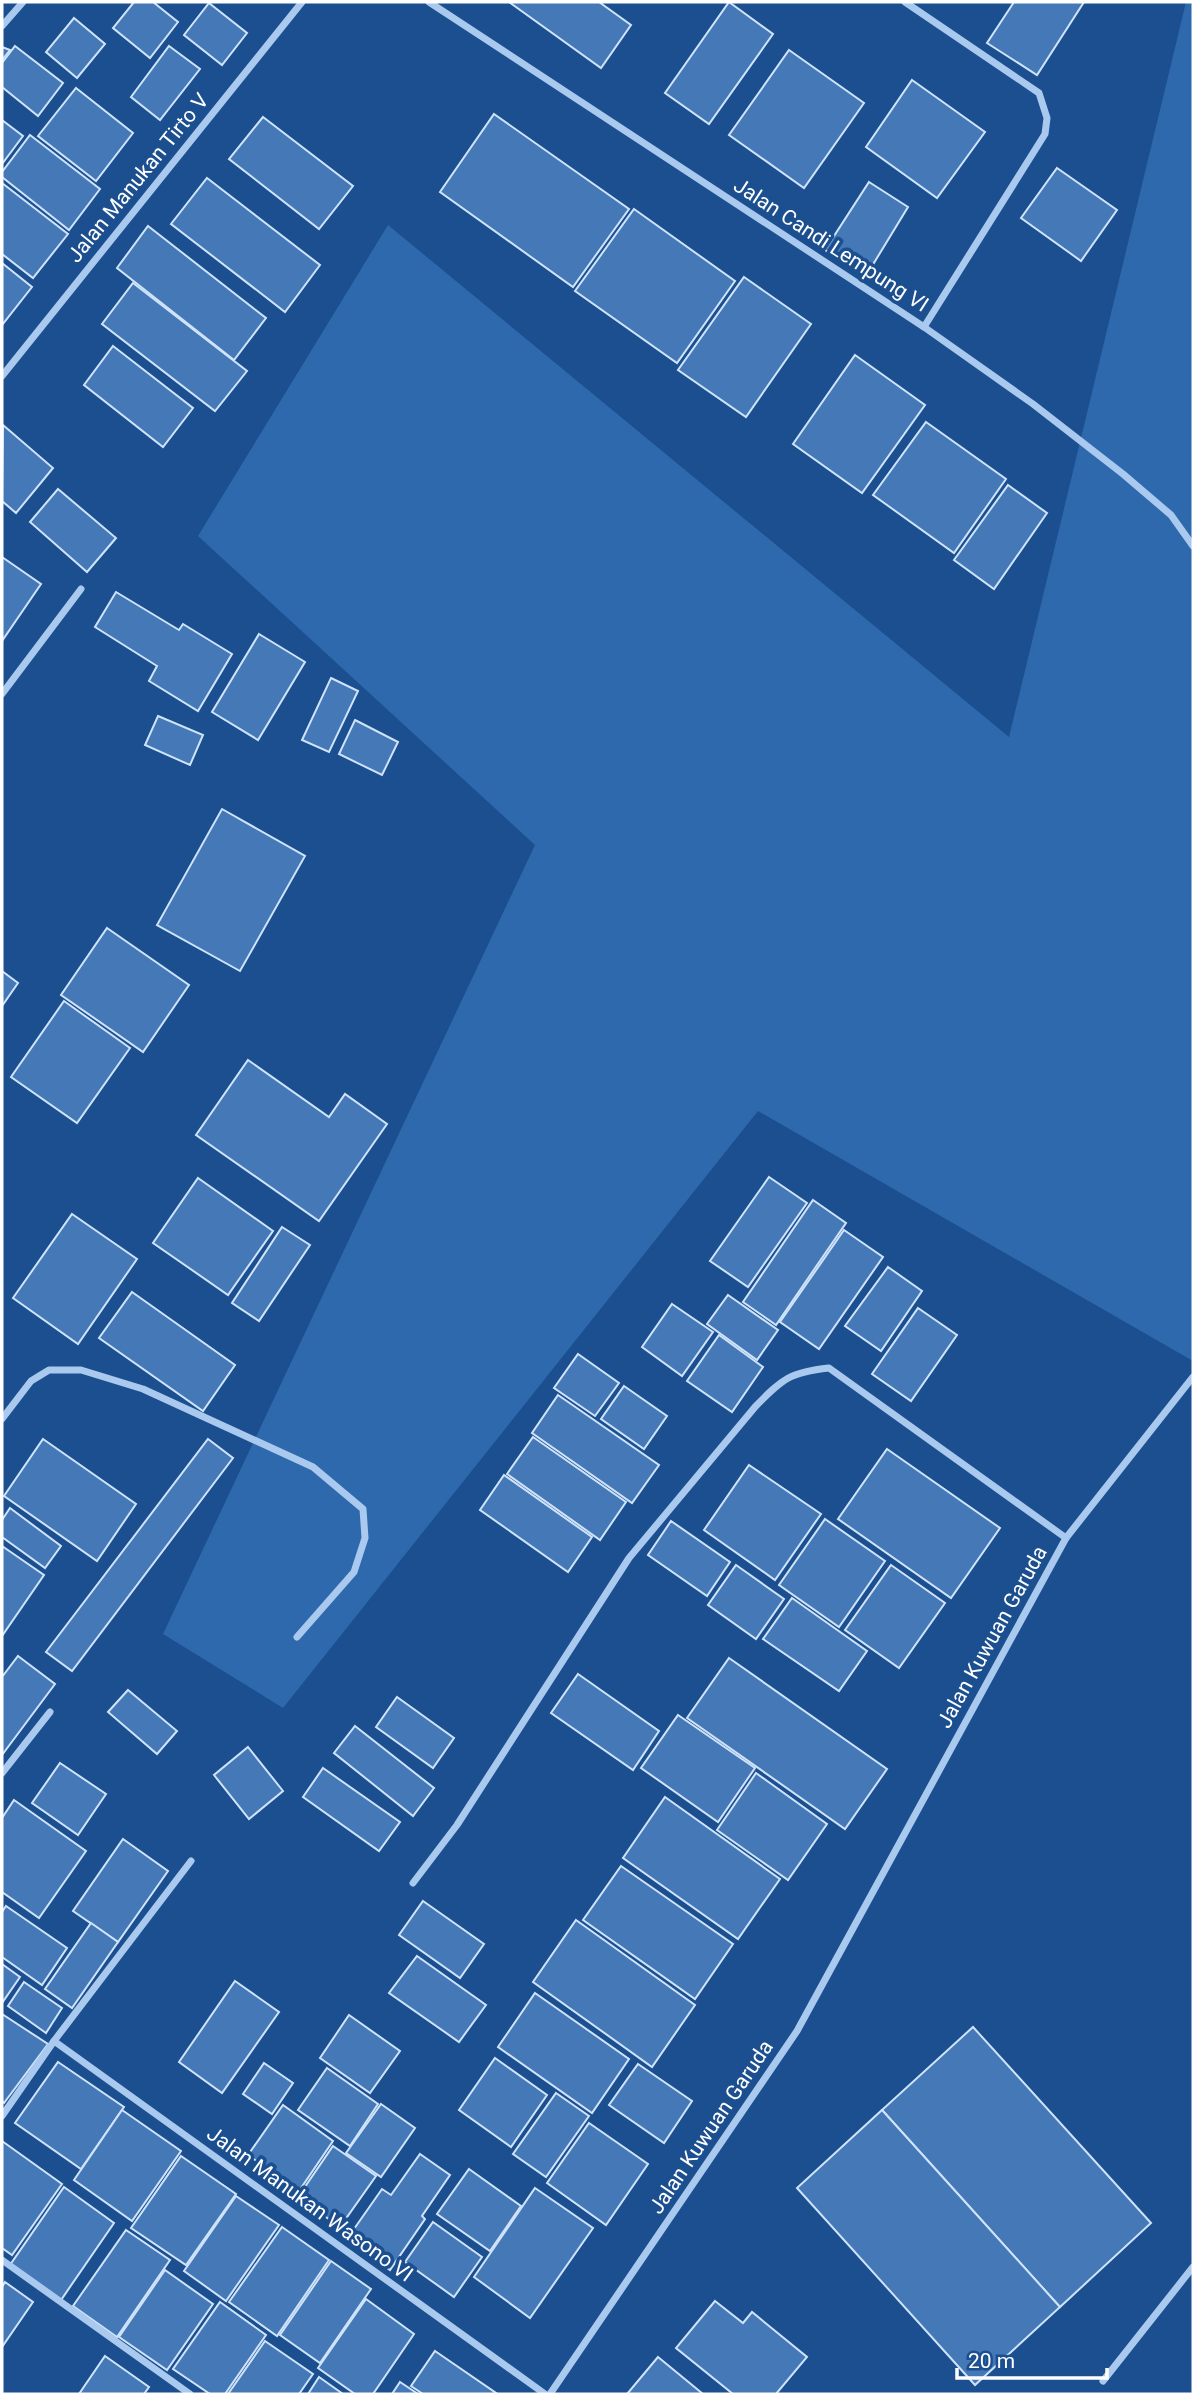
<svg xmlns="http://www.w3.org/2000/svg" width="1195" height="2396" font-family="Roboto,sans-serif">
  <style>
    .green { fill: #2e69ad }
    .building { fill: #4478b7; stroke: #cfe3fa; stroke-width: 2 }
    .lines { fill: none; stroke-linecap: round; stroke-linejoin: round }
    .street { stroke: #a9c9ee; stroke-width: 7 }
    .labels { text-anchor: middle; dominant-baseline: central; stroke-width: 7; stroke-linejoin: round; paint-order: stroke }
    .street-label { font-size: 21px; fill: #fff; stroke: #1b4f8f }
  </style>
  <rect width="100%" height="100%" fill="#1b4f8f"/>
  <path class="green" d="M 1186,2 L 1193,2 L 1193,1361 L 758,1111 L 283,1708 L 163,1634 L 535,845 L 198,536 L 388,225 L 1009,737 Z"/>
  <g class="building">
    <path d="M 134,2 L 153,2 L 178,22 L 150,58 L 113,28 Z"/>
    <path d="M 509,2 L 599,2 L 631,25 L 601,68 Z"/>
    <path d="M 729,2 L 773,34 L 709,124 L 665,93 Z"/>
    <path d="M 1014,2 L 1084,2 L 1037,75 L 987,43 Z"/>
    <path d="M 209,3 L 247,33 L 222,65 L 184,35 Z"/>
    <path d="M 74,18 L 105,44 L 77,78 L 46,52 Z"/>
    <path d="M 15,46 L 63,83 L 38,116 L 2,87 L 2,63 Z"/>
    <path d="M 169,46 L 200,69 L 160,120 L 131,97 Z"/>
    <path d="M 2,47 L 10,50 L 2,60 Z"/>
    <path d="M 789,50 L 864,103 L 804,188 L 729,135 Z"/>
    <path d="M 912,80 L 985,132 L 937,198 L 866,147 Z"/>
    <path d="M 76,88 L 133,133 L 96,181 L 38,136 Z"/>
    <path d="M 494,114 L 629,209 L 573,287 L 440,192 Z"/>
    <path d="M 263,117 L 353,186 L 319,229 L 229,159 Z"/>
    <path d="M 2,120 L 23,136 L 2,164 Z"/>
    <path d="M 30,135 L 100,189 L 69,230 L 2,177 L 2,172 Z"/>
    <path d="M 1057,168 L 1117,210 L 1081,261 L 1021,218 Z"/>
    <path d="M 207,178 L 320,265 L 285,312 L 171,224 Z"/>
    <path d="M 869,182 L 908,207 L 866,276 L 825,250 Z"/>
    <path d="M 2,183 L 68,234 L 33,278 L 2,254 Z"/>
    <path d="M 634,209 L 735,281 L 677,363 L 575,291 Z"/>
    <path d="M 148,226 L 266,318 L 234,360 L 117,268 Z"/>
    <path d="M 2,263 L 32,287 L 2,325 Z"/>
    <path d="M 744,277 L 811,324 L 746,417 L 678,370 Z"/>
    <path d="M 133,283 L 247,371 L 215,411 L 102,324 Z"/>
    <path d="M 113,346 L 193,408 L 163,447 L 84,385 Z"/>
    <path d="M 855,355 L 925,405 L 862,493 L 793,444 Z"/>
    <path d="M 926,422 L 1006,479 L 954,553 L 873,495 Z"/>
    <path d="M 3,425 L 53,468 L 16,513 L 2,501 Z"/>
    <path d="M 1008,485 L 1047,513 L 994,589 L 954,560 Z"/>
    <path d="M 58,489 L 116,538 L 87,572 L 30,522 Z"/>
    <path d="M 2,557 L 41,584 L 2,641 Z"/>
    <path d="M 116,592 L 179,630 L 183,624 L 232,654 L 198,711 L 149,681 L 157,666 L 95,627 Z"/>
    <path d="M 259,634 L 305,662 L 258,740 L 212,712 Z"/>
    <path d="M 331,678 L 358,691 L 329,752 L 302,740 Z"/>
    <path d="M 158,716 L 203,735 L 190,765 L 145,745 Z"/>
    <path d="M 355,720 L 398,742 L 382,775 L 339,754 Z"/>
    <path d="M 222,809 L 305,856 L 240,971 L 157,925 Z"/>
    <path d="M 107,928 L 189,985 L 143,1052 L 61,995 Z"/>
    <path d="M 2,971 L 18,983 L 2,1006 Z"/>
    <path d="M 64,1001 L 130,1048 L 77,1123 L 11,1077 Z"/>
    <path d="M 248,1060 L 329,1117 L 345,1094 L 387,1124 L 319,1221 L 196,1135 Z"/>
    <path d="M 769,1177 L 807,1203 L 748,1287 L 710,1261 Z"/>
    <path d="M 198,1178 L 273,1231 L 228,1295 L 153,1243 Z"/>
    <path d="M 813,1200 L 846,1223 L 776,1325 L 743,1302 Z"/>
    <path d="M 72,1214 L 137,1259 L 78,1344 L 13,1298 Z"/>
    <path d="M 282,1227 L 310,1245 L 259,1321 L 232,1303 Z"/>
    <path d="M 844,1230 L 883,1257 L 819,1349 L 780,1322 Z"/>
    <path d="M 888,1267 L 922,1291 L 881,1351 L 845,1326 Z"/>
    <path d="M 132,1292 L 235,1365 L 203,1411 L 99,1338 Z"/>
    <path d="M 728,1295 L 778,1330 L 757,1360 L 707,1324 Z"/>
    <path d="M 672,1304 L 713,1332 L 682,1376 L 642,1347 Z"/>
    <path d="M 918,1308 L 957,1335 L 911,1401 L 872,1374 Z"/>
    <path d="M 719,1335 L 763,1367 L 732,1412 L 687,1381 Z"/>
    <path d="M 578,1354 L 619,1383 L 595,1416 L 554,1388 Z"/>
    <path d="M 624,1386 L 667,1416 L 644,1449 L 601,1419 Z"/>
    <path d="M 558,1395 L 659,1465 L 632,1503 L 532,1433 Z"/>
    <path d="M 533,1437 L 626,1502 L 600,1540 L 507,1474 Z"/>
    <path d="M 43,1439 L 136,1504 L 97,1561 L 4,1496 Z"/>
    <path d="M 208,1439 L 233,1458 L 72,1671 L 46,1652 Z"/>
    <path d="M 887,1449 L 1000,1528 L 951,1598 L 838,1519 Z"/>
    <path d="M 749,1465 L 821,1514 L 775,1580 L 704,1530 Z"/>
    <path d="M 504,1475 L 592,1537 L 568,1572 L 480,1510 Z"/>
    <path d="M 10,1508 L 61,1546 L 45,1568 L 2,1537 L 2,1520 Z"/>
    <path d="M 825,1519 L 885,1561 L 839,1627 L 779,1585 Z"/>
    <path d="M 671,1521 L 730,1562 L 707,1596 L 648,1555 Z"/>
    <path d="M 2,1546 L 44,1575 L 2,1636 Z"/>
    <path d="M 736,1565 L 784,1599 L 756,1639 L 708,1605 Z"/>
    <path d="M 891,1565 L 945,1603 L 899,1668 L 845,1630 Z"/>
    <path d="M 792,1598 L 867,1651 L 839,1691 L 763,1639 Z"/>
    <path d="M 18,1656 L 55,1684 L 2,1755 L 2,1677 Z"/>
    <path d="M 729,1658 L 887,1769 L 845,1829 L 687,1718 Z"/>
    <path d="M 578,1674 L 659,1731 L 633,1770 L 551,1713 Z"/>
    <path d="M 128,1690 L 177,1731 L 157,1754 L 108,1712 Z"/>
    <path d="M 397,1697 L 454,1738 L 433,1768 L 376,1727 Z"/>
    <path d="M 678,1715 L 755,1768 L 718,1822 L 641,1768 Z"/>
    <path d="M 355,1726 L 434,1788 L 413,1816 L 334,1753 Z"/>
    <path d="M 248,1747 L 283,1791 L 249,1819 L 214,1775 Z"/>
    <path d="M 60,1763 L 106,1794 L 78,1835 L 32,1803 Z"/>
    <path d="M 323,1768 L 400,1822 L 379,1851 L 303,1797 Z"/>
    <path d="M 756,1773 L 827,1824 L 788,1880 L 717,1830 Z"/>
    <path d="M 665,1797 L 780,1879 L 738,1939 L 623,1858 Z"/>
    <path d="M 14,1800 L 86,1851 L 39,1918 L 2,1892 L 2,1818 Z"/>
    <path d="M 123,1839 L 168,1871 L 118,1942 L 73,1911 Z"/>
    <path d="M 621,1866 L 733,1944 L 695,1999 L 583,1920 Z"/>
    <path d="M 423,1901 L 484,1944 L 460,1978 L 399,1935 Z"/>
    <path d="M 6,1906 L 67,1948 L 42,1985 L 2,1957 L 2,1912 Z"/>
    <path d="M 576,1920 L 695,2005 L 652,2067 L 533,1982 Z"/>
    <path d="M 91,1923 L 118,1942 L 72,2008 L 45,1989 Z"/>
    <path d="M 417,1956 L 486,2005 L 459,2042 L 389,1993 Z"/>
    <path d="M 2,1964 L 20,1977 L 2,2003 Z"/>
    <path d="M 235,1981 L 279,2012 L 222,2093 L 179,2062 Z"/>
    <path d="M 24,1982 L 62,2008 L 46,2033 L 8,2006 Z"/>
    <path d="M 535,1993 L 629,2059 L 592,2113 L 498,2047 Z"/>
    <path d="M 2,2014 L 48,2044 L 4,2103 L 2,2101 Z"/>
    <path d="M 349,2015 L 400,2051 L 370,2093 L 320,2058 Z"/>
    <path d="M 973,2027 L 1151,2223 L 1060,2307 L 882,2110 Z"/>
    <path d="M 495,2058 L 547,2095 L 511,2147 L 459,2110 Z"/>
    <path d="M 58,2062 L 124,2107 L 81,2169 L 15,2123 Z"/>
    <path d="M 264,2063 L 293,2083 L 272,2114 L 243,2094 Z"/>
    <path d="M 638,2064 L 692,2101 L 664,2143 L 609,2105 Z"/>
    <path d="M 327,2068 L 378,2104 L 350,2146 L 298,2110 Z"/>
    <path d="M 556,2093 L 589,2116 L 546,2177 L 513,2154 Z"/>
    <path d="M 381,2104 L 415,2128 L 381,2177 L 346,2153 Z"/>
    <path d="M 283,2105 L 333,2141 L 299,2191 L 248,2155 Z"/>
    <path d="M 122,2110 L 181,2151 L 132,2221 L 74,2180 Z"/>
    <path d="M 882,2110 L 1060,2307 L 975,2385 L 797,2188 Z"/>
    <path d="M 589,2123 L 648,2164 L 606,2225 L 547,2183 Z"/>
    <path d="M 2,2141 L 62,2184 L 12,2255 L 2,2248 Z"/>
    <path d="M 333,2146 L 376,2176 L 340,2227 L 298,2197 Z"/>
    <path d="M 420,2154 L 450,2175 L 422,2216 L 425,2219 L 390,2270 L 347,2239 L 382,2189 L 391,2195 Z"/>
    <path d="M 181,2156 L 236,2194 L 186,2265 L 131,2228 Z"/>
    <path d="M 469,2169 L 521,2206 L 490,2251 L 437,2214 Z"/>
    <path d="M 64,2187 L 114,2223 L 61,2300 L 10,2265 Z"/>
    <path d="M 535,2188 L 593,2228 L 530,2318 L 474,2277 Z"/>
    <path d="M 236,2196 L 279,2225 L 226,2301 L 184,2271 Z"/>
    <path d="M 433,2222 L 482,2257 L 454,2297 L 405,2262 Z"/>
    <path d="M 282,2227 L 329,2260 L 277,2336 L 229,2302 Z"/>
    <path d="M 126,2230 L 170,2260 L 117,2337 L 73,2306 Z"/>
    <path d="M 331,2261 L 371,2289 L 320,2363 L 280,2335 Z"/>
    <path d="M 165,2270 L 213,2304 L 167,2370 L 119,2337 Z"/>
    <path d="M 5,2282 L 33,2302 L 2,2347 L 2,2287 Z"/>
    <path d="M 366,2299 L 414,2334 L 373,2394 L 355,2394 L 318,2368 Z"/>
    <path d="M 715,2301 L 743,2323 L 752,2312 L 807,2357 L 776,2394 L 733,2394 L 676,2348 Z"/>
    <path d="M 220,2302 L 266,2335 L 225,2394 L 210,2394 L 173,2369 Z"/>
    <path d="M 265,2341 L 313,2374 L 299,2394 L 228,2394 Z"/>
    <path d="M 435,2351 L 496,2393 L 495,2394 L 423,2394 L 411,2386 Z"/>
    <path d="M 105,2356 L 149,2387 L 144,2394 L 79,2394 Z"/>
    <path d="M 658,2357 L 703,2394 L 627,2394 Z"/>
    <path d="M 319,2377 L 343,2394 L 308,2394 Z"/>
    <path d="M 400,2382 L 418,2394 L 392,2394 Z"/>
  </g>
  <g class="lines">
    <g class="street">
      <path d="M 429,2 L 924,327 L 1033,404 L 1123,474 L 1171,515 L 1193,546"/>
      <path d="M 905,2 L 1039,93 L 1047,118 L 1045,134 L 924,327"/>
      <path d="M 2,26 L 23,2"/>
      <path d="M 2,376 L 302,2"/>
      <path d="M 2,694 L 81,589"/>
      <path d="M 2,1419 L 31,1381 L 49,1370 L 81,1370 L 143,1389 L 313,1467 L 363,1509 L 365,1538 L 354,1572 L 297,1637"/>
      <path d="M 1066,1538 L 1193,1377"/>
      <path d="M 2,1773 L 50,1712"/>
      <path d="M 413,1883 L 457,1825 L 629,1558 L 755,1407 C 782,1379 790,1372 829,1368 L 1066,1538 L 797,2031 L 550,2394"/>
      <path d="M 54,2041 L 545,2394"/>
      <path d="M 2,2116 L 54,2041 L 191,1861"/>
      <path d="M 2,2260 L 190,2394"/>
      <path d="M 1103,2381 L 1193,2267"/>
    </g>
  </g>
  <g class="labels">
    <g class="street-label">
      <text transform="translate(138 178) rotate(-51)">Jalan Manukan Tirto V</text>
      <text transform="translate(831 245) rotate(33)">Jalan Candi Lempung VI</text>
      <text transform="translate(992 1637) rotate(-61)">Jalan Kuwuan Garuda</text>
      <text transform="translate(711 2127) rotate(-56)">Jalan Kuwuan Garuda</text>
      <text transform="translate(310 2204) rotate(36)">Jalan Manukan Wasono VI</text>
    </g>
  </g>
  <rect width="1195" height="2396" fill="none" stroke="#ffffff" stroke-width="7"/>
  <path d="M957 2368v10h150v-10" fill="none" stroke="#ffffff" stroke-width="3.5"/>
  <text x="968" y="2368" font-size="21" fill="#ffffff" stroke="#1b4f8f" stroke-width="5" paint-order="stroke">20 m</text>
</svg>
